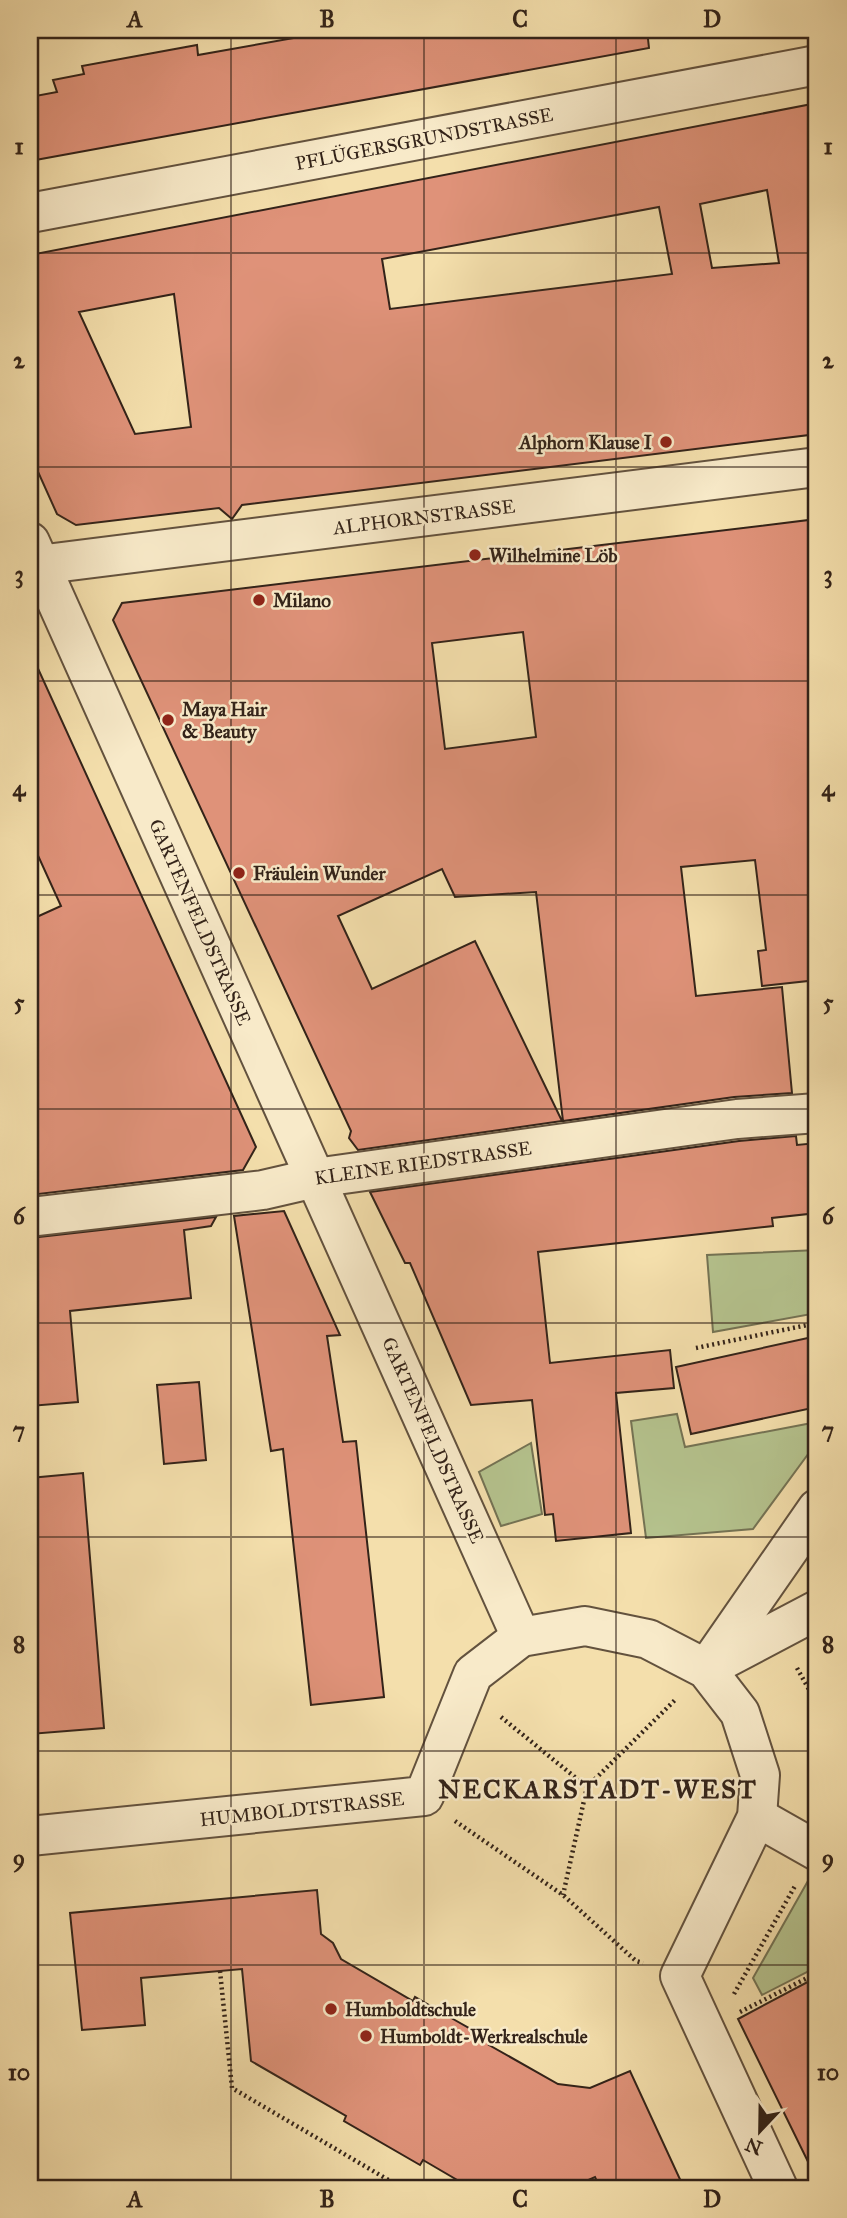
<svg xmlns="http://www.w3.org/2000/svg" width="847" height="2218" font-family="'IM FELL Great Primer',serif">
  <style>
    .green { fill: #b5c38e; stroke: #747354; stroke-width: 2 }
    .building { fill: #df9279; stroke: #332319; stroke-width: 2; fill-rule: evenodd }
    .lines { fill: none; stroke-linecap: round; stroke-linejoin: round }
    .street-casing { stroke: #63523e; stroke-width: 42 }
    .path { stroke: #332319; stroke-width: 4.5; stroke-dasharray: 2 3.5; stroke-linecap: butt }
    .street { stroke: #f8eac9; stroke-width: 38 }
    .grid { fill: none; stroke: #332319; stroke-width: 2; stroke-opacity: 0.55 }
    .poi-dot { fill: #8f2418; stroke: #f8eac9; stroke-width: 2.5 }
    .labels { text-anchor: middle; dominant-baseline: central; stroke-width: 5; stroke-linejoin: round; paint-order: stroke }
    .street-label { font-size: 19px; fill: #332319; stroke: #f8eac9 }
    .poi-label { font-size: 19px; font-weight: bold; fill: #332319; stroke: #f8eac9; text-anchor: start }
    .district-label { font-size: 26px; font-weight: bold; letter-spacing: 2px; fill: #332319; stroke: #f8eac9 }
    .neatline { fill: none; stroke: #332319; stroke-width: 2.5 }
    .grid-label { font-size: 23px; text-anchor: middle; font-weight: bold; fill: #332319 }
  </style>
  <rect width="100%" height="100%" fill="#f4dfac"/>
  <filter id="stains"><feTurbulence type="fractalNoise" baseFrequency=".00286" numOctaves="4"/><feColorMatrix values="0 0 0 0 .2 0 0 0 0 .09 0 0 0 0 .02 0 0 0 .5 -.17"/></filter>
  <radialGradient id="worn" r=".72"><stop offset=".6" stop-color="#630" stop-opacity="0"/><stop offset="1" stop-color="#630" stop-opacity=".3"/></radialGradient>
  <g class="green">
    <path d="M 817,1250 L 817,1313 L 713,1332 L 707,1255 Z"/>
    <path d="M 677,1414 L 685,1447 L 817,1422 L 817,1442 L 753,1529 L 646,1538 L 631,1421 Z"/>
    <path d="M 531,1443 L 542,1514 L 501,1526 L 479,1472 Z"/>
    <path d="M 813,1872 L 817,1874 L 817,1967 L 762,1995 L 753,1978 Z"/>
  </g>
  <g class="building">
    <path d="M 339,30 L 647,30 L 649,48 L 30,161 L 30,97 L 57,92 L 53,80 L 84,74 L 82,66 L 197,45 L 198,55 Z"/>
    <path d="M 817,103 L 817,434 L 242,505 L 232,519 L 219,508 L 76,525 L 57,514 L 30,454 L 30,255 ZM 767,190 L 779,263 L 712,268 L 700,204 ZM 659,207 L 672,274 L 390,309 L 382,259 ZM 174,294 L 191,427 L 135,434 L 79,312 Z"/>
    <path d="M 817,519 L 817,827 L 812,827 L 817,867 L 817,980 L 762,986 L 758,951 L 766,950 L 755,860 L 681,867 L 696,996 L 782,987 L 792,1093 L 734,1097 L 563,1121 L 536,892 L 455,897 L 442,869 L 338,916 L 372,989 L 475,941 L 562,1121 L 358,1150 L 349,1138 L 351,1131 L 113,620 L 122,603 ZM 523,632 L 536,737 L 445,749 L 432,643 Z"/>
    <path d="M 30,651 L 256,1147 L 243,1170 L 30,1195 L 30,920 L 61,906 L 30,838 Z"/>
    <path d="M 796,1136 L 797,1145 L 817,1143 L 817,1213 L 772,1218 L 773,1226 L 538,1252 L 550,1363 L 670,1350 L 674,1388 L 616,1393 L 631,1533 L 556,1541 L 553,1514 L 545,1515 L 532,1400 L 471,1405 L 410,1263 L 405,1263 L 370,1192 L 739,1141 Z"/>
    <path d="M 284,1211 L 340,1335 L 327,1336 L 343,1442 L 356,1441 L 384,1697 L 311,1705 L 283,1449 L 271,1451 L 234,1216 Z"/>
    <path d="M 216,1217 L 211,1226 L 184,1230 L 191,1298 L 70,1311 L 78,1402 L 30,1406 L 30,1238 Z"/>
    <path d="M 817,1336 L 817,1407 L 691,1434 L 676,1367 Z"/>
    <path d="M 199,1382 L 206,1460 L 164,1464 L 157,1385 Z"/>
    <path d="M 83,1473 L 104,1728 L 30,1734 L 30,1478 Z"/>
    <path d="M 317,1890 L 321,1934 L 333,1943 L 341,1959 L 413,2001 L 415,1997 L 453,2019 L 492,2041 L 489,2045 L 558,2084 L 590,2088 L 630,2071 L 684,2188 L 600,2188 L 595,2177 L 570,2188 L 471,2188 L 423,2160 L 420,2165 L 344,2121 L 346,2116 L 251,2061 L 242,1969 L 141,1978 L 145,2025 L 82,2030 L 70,1913 Z"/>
    <path d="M 817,1977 L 817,2180 L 738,2019 Z"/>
  </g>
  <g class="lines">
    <g class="street-casing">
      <g id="street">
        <path d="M 30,213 L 817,65"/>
        <path d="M 30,542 L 521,1637"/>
        <path d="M 30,566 L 817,467"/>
        <path d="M 30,1217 L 263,1190 L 315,1178 L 737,1119 L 817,1113"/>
        <path d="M 711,1666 L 817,1610"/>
        <path d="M 706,1669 L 817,1509"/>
        <path d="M 757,1817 L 817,1851"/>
        <path d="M 30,1836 L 424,1796 L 473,1674 L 521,1637 L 585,1626 L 648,1639 L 706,1669 L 740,1713 L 760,1775 L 757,1817 L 680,1976 L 778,2188"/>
      </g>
    </g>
    <g class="path">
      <path d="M 696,1348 L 817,1323"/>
      <path d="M 797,1668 L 817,1704"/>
      <path d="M 501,1717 L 587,1787 L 563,1895"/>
      <path d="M 587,1787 L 676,1699"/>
      <path d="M 455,1821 L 563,1895 L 636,1961 L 643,1963"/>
      <path d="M 220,1971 L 232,2088 L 402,2188"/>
      <path d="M 734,1994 L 795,1886"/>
      <path d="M 740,2012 L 817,1973"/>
    </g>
    <use href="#street" class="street"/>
  </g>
  <path class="grid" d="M 231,30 L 231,2188M 424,30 L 424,2188M 616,30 L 616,2188M 30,253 L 817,253M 30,467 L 817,467M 30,681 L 817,681M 30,895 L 817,895M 30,1109 L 817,1109M 30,1323 L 817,1323M 30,1537 L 817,1537M 30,1751 L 817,1751M 30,1965 L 817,1965"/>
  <g class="poi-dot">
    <circle cx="666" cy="442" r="7"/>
    <circle cx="475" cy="555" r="7"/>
    <circle cx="259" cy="600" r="7"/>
    <circle cx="168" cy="720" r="7"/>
    <circle cx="239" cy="873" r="7"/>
    <circle cx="331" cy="2009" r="7"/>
    <circle cx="366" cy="2036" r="7"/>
  </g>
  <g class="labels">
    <g class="street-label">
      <text transform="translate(424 139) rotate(-11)">PFLÜGERSGRUNDSTRASSE</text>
      <text transform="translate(424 517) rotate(-7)">ALPHORNSTRASSE</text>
      <text transform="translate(200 922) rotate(66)">GARTENFELDSTRASSE</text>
      <text transform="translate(423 1163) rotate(-8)">KLEINE RIEDSTRASSE</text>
      <text transform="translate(433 1440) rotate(66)">GARTENFELDSTRASSE</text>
      <text transform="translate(302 1809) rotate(-6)">HUMBOLDTSTRASSE</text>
    </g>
    <g class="poi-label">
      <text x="652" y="442" text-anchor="end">Alphorn Klause I</text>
      <text x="489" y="555">Wilhelmine Löb</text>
      <text x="273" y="600">Milano</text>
      <text x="182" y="709">Maya Hair<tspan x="182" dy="22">&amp; Beauty</tspan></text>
      <text x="253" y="873">Fräulein Wunder</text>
      <text x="345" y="2009">Humboldtschule</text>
      <text x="380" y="2036">Humboldt-Werkrealschule</text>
    </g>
    <g class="district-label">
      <text x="598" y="1789">NECKARSTADT-WEST</text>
    </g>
  </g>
  <rect width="847" height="2218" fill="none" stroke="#f4dfac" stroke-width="77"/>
  <g transform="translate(760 2131) rotate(202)" stroke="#f8eac9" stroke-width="5" paint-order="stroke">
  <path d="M0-5L12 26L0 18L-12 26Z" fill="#332319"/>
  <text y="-10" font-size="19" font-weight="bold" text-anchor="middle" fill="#332319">N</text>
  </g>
  <rect x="38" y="38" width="770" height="2142" class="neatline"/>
  <g class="grid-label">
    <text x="135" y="27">A</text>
    <text x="327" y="27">B</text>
    <text x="520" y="27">C</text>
    <text x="712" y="27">D</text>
    <text x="19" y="154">1</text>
    <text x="828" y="154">1</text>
    <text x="19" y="368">2</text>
    <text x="828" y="368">2</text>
    <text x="19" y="582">3</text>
    <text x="828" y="582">3</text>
    <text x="19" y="796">4</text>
    <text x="828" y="796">4</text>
    <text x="19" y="1010">5</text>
    <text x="828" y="1010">5</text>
    <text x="19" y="1224">6</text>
    <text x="828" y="1224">6</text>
    <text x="19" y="1438">7</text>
    <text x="828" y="1438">7</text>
    <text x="19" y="1652">8</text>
    <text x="828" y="1652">8</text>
    <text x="19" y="1866">9</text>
    <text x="828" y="1866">9</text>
    <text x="19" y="2080">10</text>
    <text x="828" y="2080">10</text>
    <text x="135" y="2207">A</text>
    <text x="327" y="2207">B</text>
    <text x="520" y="2207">C</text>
    <text x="712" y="2207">D</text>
  </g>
  <rect width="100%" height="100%" filter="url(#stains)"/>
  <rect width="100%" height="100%" fill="url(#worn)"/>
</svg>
